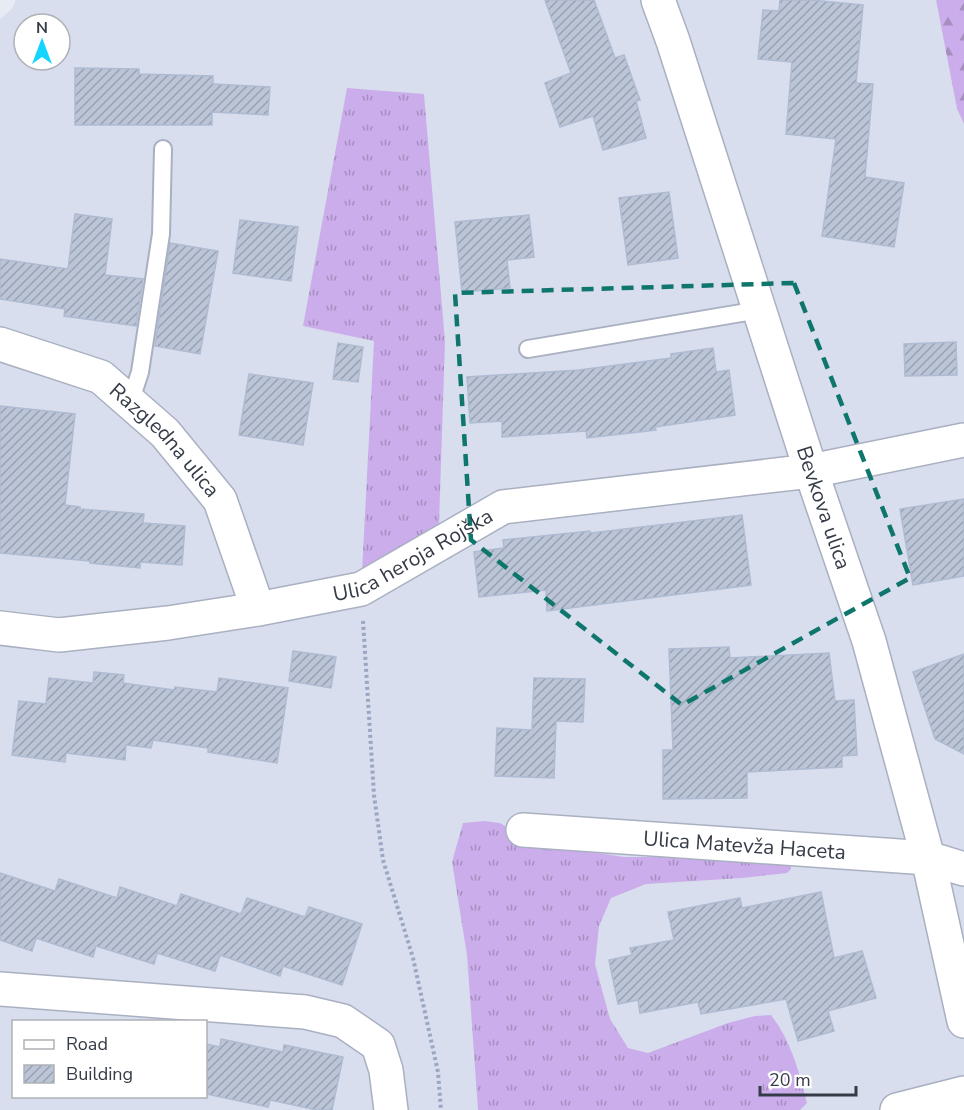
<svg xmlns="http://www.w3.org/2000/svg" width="964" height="1110" font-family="'Nunito Sans',sans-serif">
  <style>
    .residential { fill: #d8deed; fill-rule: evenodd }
    .grass { fill: url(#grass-tufts) }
    .forest { fill: url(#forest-firs) }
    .building { fill: url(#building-hatch); stroke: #aebbd2; stroke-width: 1.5 }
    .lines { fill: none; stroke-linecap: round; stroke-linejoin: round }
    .service-casing { stroke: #a9b0c1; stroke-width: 20 }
    .minor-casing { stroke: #a9b0c1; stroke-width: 36 }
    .path { stroke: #99a7c3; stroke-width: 4; stroke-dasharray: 3 3; stroke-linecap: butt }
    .service { stroke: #fff; stroke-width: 16 }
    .minor { stroke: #fff; stroke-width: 33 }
    .marked { fill: none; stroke: #0f766e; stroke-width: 4.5; stroke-dasharray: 12 8; stroke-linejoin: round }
    .labels { text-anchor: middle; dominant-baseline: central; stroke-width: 5; stroke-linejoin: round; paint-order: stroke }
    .street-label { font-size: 21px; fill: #353c48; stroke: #fff }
  </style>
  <defs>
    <pattern id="grass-tufts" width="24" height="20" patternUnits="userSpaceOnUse" patternTransform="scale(1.5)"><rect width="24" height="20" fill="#cbadeb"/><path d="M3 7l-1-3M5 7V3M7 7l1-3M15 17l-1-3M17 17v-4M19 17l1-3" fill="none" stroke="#a68ec0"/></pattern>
    <pattern id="forest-firs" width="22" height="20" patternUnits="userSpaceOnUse" patternTransform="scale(1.5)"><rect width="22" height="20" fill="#cbadeb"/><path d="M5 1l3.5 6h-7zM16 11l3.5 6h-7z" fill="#a68ec0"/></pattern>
    <pattern id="building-hatch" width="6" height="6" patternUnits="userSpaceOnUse" patternTransform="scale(1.5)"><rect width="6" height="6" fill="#bbc5d7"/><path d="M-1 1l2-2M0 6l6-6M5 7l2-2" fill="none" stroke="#99a1b0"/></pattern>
  </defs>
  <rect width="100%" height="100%" fill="#e7ebf4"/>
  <path class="residential" d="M 16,0 L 936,0 L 957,109 L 964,124 L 964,1110 L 0,1110 L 0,19 L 12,9 ZM 24,24 L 60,24 L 60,60 L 24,60 ZM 14,1022 L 206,1022 L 206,1096 L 14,1096 Z"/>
  <g class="grass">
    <path d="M 347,88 L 424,94 L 445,342 L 439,524 L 362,572 L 374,341 L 303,326 Z"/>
    <path d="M 484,821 L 500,823 L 532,843 L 624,857 L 731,857 L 791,863 L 791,869 L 787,873 L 742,878 L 646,884 L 611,898 L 599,926 L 595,964 L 610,1019 L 628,1048 L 648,1053 L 728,1023 L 755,1016 L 771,1015 C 791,1041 799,1071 807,1103 L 800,1110 L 478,1110 L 467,955 L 452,862 L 463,823 Z"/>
  </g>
  <path class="forest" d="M 936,0 L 964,0 L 964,124 L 957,109 Z"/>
  <g class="building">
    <path d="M 545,0 L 594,0 L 615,58 L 624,55 L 640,100 L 636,101 L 646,138 L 603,150 L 593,116 L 560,127 L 545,83 L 571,73 Z"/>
    <path d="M 780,0 L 811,0 L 863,5 L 856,83 L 873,84 L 865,177 L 904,183 L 894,247 L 822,236 L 836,139 L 786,134 L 792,62 L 758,59 L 763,10 L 779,11 Z"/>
    <path d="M 75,68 L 139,69 L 139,74 L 213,76 L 213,84 L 270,87 L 268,115 L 212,112 L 212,125 L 75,125 Z"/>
    <path d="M 669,192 L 678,258 L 628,265 L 619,198 Z"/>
    <path d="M 75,214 L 112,219 L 105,275 L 143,279 L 136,326 L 64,316 L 65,309 L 0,299 L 0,259 L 68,269 Z"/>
    <path d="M 529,215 L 534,257 L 507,260 L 510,288 L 462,292 L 455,222 Z"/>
    <path d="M 240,220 L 298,227 L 291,281 L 233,273 Z"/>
    <path d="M 170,243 L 218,251 L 200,354 L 155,346 Z"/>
    <path d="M 956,342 L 957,375 L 905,376 L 904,344 Z"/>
    <path d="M 338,343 L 363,347 L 358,382 L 333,379 Z"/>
    <path d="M 713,348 L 716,372 L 729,370 L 735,415 L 655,427 L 656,430 L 587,438 L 586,431 L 502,437 L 502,421 L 470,423 L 467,377 L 579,370 L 671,358 L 671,354 Z"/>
    <path d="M 249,374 L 313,383 L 303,445 L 239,435 Z"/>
    <path d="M 0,406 L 75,414 L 65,505 L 80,507 L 80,509 L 144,514 L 143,523 L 185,526 L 182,565 L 140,562 L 140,568 L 90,563 L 90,561 L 0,553 Z"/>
    <path d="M 964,499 L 964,576 L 913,585 L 900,509 Z"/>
    <path d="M 742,515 L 751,585 L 547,611 L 546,590 L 479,597 L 474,552 L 504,548 L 503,540 L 590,531 L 591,533 Z"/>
    <path d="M 729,647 L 730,658 L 829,653 L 835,701 L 854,700 L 857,755 L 842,756 L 842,767 L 747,772 L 747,798 L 663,799 L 663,750 L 673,750 L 669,649 Z"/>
    <path d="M 293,651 L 336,657 L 331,688 L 289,681 Z"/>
    <path d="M 964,654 L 964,754 L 935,739 L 913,672 Z"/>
    <path d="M 94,672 L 124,675 L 123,683 L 174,690 L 175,687 L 217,692 L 219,678 L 288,688 L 277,763 L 208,752 L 208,748 L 153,740 L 151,748 L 126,745 L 125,760 L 66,753 L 65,762 L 12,755 L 19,701 L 46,704 L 49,678 L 93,683 Z"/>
    <path d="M 534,678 L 585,679 L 583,722 L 556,721 L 554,778 L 495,776 L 497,728 L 532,730 Z"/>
    <path d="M 0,873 L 55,891 L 59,879 L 117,898 L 120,887 L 177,906 L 181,894 L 241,914 L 247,898 L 305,917 L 309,907 L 362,924 L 342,985 L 283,966 L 280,976 L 220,955 L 215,971 L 157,953 L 154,964 L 96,946 L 93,957 L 36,938 L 32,951 L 0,940 Z"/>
    <path d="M 821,892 L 834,958 L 862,951 L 876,998 L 828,1011 L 834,1031 L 798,1041 L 786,999 L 701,1014 L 698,1002 L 640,1013 L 638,1000 L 618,1004 L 609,960 L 632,955 L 630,948 L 674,940 L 668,912 L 740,898 L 742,908 Z"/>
    <path d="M 221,1039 L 283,1052 L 284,1045 L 343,1057 L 332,1110 L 317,1110 L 270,1100 L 268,1107 L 206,1094 L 206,1044 L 220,1047 Z"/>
  </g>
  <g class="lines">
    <g class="service-casing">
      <g id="service">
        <path d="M 528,349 L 759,310"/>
        <path d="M 130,403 L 140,372 L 161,234 L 163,149"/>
      </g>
    </g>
    <g class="minor-casing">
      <g id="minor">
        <path id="s1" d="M 658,0 L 673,41 L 811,471 L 869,641 L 928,858 L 964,1021"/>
        <path id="s2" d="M 0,344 L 101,377 L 165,433 L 220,500 L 258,609"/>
        <path id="s3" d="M 0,628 L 59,635 L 168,623 L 258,609 L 361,589 L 503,507 L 811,471 L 964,440"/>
        <path id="s4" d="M 523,830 L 928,858 L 964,869"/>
        <path d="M 0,989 L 305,1012 L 343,1021 L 378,1045 L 386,1070 L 391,1110"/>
        <path d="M 897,1110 L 964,1093"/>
      </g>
    </g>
    <path class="path" d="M 363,621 L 374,795 L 383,860 L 413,958 L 438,1072 L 441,1110"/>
    <use href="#service" class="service"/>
    <use href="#minor" class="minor"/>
  </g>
  <path class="marked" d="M 794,283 L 910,578 L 682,705 L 471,540 L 455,293 Z"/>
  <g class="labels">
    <g class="street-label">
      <text stroke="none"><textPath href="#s2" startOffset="196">Razgledna ulica</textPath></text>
      <text stroke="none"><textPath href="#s1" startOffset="534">Bevkova ulica</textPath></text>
      <text stroke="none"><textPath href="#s3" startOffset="426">Ulica heroja Rojška</textPath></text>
      <text stroke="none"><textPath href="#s4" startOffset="222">Ulica Matevža Haceta</textPath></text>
    </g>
  </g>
  <rect x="12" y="1020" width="195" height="78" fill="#ffffff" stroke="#aeb1b6" stroke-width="1.5"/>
  <rect x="24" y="1040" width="30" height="9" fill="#ffffff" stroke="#aeb1b6" stroke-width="1.5"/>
  <text x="66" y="1050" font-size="18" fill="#353c48">Road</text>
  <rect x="24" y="1065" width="30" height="18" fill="url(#building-hatch)" stroke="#aeb1b6" stroke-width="1.5"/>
  <text x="66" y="1080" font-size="18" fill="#353c48">Building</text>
  <g transform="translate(42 42)"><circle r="28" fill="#ffffff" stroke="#aeb1b6" stroke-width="1.5"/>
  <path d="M0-4.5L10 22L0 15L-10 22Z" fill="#13d5ff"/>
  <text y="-9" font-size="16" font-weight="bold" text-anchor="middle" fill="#353c48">N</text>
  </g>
  <path d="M760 1086v9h96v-9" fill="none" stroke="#353c48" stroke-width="3"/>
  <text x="769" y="1086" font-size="18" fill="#353c48" stroke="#ffffff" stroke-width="4.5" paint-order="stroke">20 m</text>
</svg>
